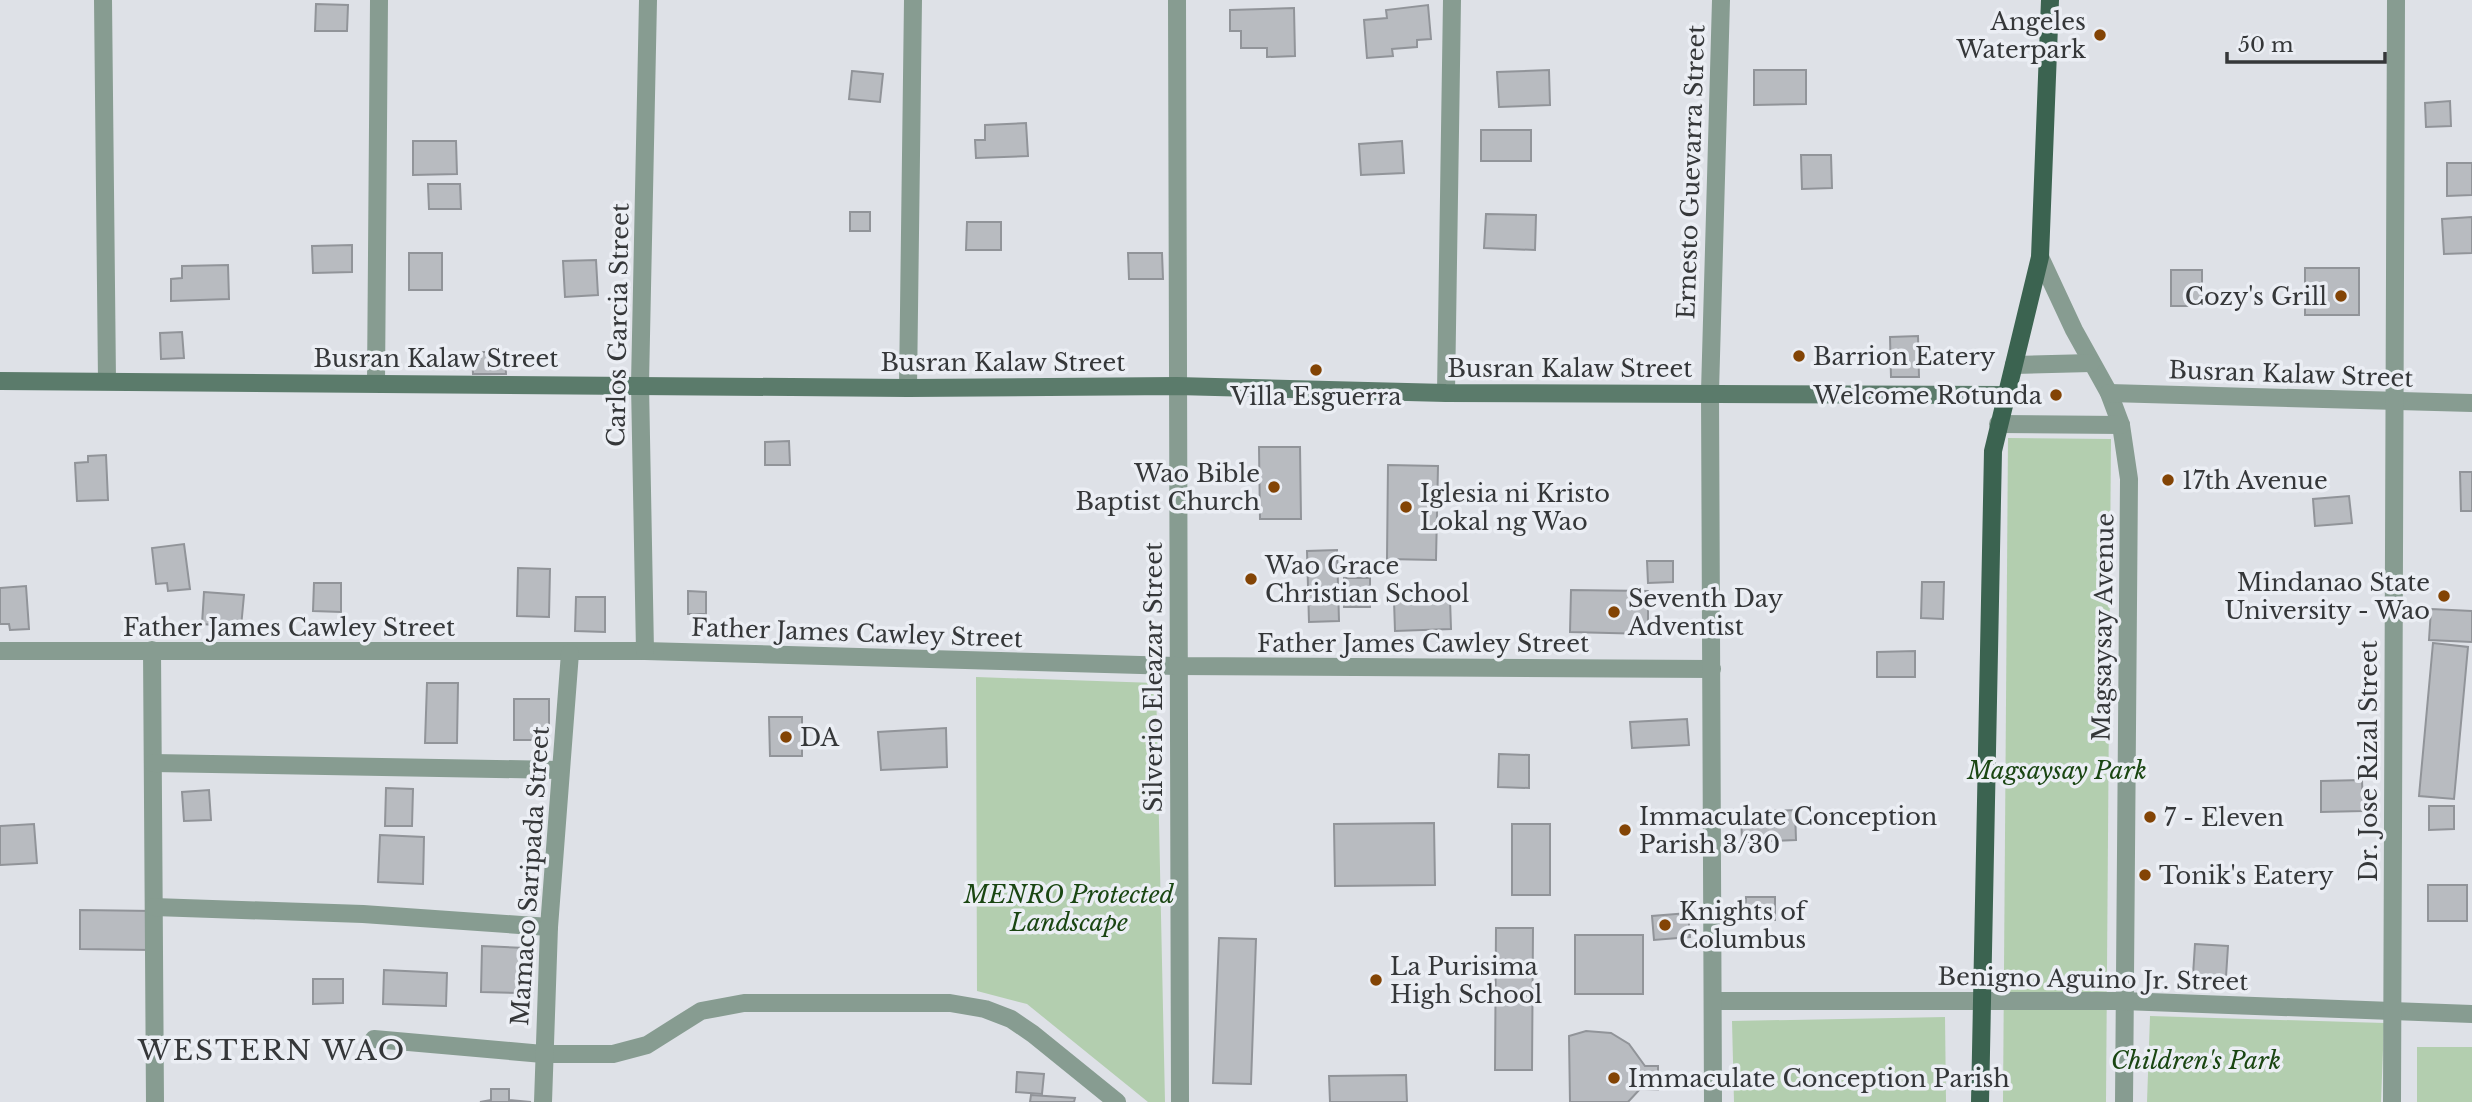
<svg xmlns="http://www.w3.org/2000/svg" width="2472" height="1102" font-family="'Libre Baskerville',serif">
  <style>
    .green { fill: #b3ceaf }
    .building { fill: #b8bbc0; stroke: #919499; stroke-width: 2 }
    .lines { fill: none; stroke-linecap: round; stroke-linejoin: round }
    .street { stroke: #879c91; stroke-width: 18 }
    .secondary { stroke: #5b7b6b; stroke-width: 18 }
    .primary { stroke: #3b6350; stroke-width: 18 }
    .poi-dot { fill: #834405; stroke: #ebeef4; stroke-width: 2.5 }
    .labels { text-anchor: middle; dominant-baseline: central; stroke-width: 7; stroke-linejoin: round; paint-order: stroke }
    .poi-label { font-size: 24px; fill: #353739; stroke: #ebeef4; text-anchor: start }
    .street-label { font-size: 24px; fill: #353739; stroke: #ebeef4 }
    .park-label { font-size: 24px; font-style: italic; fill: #1a4612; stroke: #ebeef4 }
    .quarter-label { font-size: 28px; letter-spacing: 2px; fill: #353739; stroke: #ebeef4 }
  </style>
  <rect width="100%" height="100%" fill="#dee1e7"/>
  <g class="green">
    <path d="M 2008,438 L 2111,439 L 2106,1102 L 2003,1102 Z"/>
    <path d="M 976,677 L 1156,683 L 1165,1102 L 1148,1102 L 1027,1004 L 977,991 Z"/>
    <path d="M 2150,1016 L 2384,1023 L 2381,1102 L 2147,1102 Z"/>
    <path d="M 1945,1017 L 1946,1102 L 1734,1102 L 1732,1021 Z"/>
    <rect x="2417" y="1047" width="55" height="55"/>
  </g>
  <g class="building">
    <path d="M 316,4 L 348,5 L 347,31 L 315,31 Z"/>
    <path d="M 1428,5 L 1431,39 L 1417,40 L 1417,47 L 1392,49 L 1393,56 L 1367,58 L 1364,20 L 1387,18 L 1386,10 Z"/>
    <path d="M 1294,8 L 1295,56 L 1267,57 L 1267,48 L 1241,48 L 1241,31 L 1230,31 L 1230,10 Z"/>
    <path d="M 1549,70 L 1550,105 L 1499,107 L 1497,72 Z"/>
    <path d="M 1754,70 L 1806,70 L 1806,104 L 1754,105 Z"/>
    <path d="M 852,71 L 883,74 L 880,102 L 849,99 Z"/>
    <path d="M 2450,101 L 2451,126 L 2426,127 L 2425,103 Z"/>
    <path d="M 1026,123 L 1028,156 L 976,158 L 975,140 L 985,140 L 985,125 Z"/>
    <rect x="1481" y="130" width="50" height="31"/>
    <path d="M 413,141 L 456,141 L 457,174 L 413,175 Z"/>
    <path d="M 1402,141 L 1404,173 L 1361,175 L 1359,144 Z"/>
    <path d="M 1801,155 L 1831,155 L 1832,188 L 1802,189 Z"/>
    <path d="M 2447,163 L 2472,163 L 2472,195 L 2447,196 Z"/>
    <path d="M 428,184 L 460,184 L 461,209 L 429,209 Z"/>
    <rect x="850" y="212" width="20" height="19"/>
    <path d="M 1486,214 L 1536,215 L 1535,250 L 1484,248 Z"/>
    <path d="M 2472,217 L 2472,253 L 2444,254 L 2442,219 Z"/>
    <path d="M 967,222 L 1001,222 L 1001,250 L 966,250 Z"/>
    <path d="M 352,245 L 352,272 L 313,273 L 312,246 Z"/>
    <rect x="409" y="253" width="33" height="37"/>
    <path d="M 1128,253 L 1162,253 L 1163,279 L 1129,279 Z"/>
    <path d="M 596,260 L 598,295 L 565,297 L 563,261 Z"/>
    <path d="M 228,265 L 229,299 L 171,301 L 171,279 L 182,278 L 182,266 Z"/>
    <rect x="2305" y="268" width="54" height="47"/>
    <rect x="2171" y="270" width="31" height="36"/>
    <path d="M 182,332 L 184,358 L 161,359 L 160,333 Z"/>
    <path d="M 1918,336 L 1919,377 L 1891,377 L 1890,337 Z"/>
    <path d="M 472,352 L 505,352 L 506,374 L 473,374 Z"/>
    <path d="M 789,441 L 790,465 L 765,465 L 765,442 Z"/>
    <path d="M 1259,447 L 1300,447 L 1301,519 L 1260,519 Z"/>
    <path d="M 106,455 L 108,500 L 77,501 L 75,463 L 88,462 L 88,456 Z"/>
    <path d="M 1388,465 L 1438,466 L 1436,560 L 1387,559 Z"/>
    <path d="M 2460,472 L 2472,472 L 2472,511 L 2461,511 Z"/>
    <path d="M 2349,496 L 2352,523 L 2315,526 L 2313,499 Z"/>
    <path d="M 184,544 L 190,589 L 168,591 L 167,583 L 156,584 L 152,548 Z"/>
    <path d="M 1337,550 L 1339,621 L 1309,622 L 1307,551 Z"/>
    <path d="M 1647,561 L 1673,561 L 1673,582 L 1648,583 Z"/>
    <path d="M 518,568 L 550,569 L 549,617 L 517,616 Z"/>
    <rect x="1344" y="578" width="26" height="29"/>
    <path d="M 1922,582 L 1944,582 L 1943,619 L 1921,618 Z"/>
    <path d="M 314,583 L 341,583 L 341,612 L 313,611 Z"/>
    <path d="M 26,586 L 29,629 L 10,630 L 9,624 L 0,624 L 0,588 Z"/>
    <path d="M 1571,590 L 1648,591 L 1648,634 L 1570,632 Z"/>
    <path d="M 688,591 L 706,592 L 706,614 L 688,614 Z"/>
    <path d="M 204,592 L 244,595 L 241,627 L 202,624 Z"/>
    <path d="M 576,597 L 605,597 L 605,632 L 575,631 Z"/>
    <path d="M 1450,599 L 1451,629 L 1395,631 L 1394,600 Z"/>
    <path d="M 2431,609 L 2472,611 L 2472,642 L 2429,640 Z"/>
    <path d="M 2433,643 L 2468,647 L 2454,799 L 2419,796 Z"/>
    <path d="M 1915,651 L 1915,677 L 1877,677 L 1877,652 Z"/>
    <path d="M 427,683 L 458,683 L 457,743 L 425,743 Z"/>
    <rect x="514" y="699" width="35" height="41"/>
    <path d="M 769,717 L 802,717 L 802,756 L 770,756 Z"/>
    <path d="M 1687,719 L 1689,745 L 1632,748 L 1630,722 Z"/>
    <path d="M 946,728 L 947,767 L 881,770 L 878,732 Z"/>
    <path d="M 1499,754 L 1529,755 L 1529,788 L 1498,787 Z"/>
    <path d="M 2362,780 L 2363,811 L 2321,812 L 2321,781 Z"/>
    <path d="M 386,788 L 413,789 L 412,826 L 385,826 Z"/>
    <path d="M 209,790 L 211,820 L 184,821 L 182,792 Z"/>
    <path d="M 2429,806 L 2454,806 L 2454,829 L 2429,830 Z"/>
    <path d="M 1795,810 L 1796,840 L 1742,842 L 1741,812 Z"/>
    <path d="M 1434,823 L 1435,885 L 1335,886 L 1334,824 Z"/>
    <path d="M 34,824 L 37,863 L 0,865 L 0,826 Z"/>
    <rect x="1512" y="824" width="38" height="71"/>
    <path d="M 380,835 L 424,837 L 423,884 L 378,882 Z"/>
    <rect x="2428" y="885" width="39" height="36"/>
    <path d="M 1746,897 L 1775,897 L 1775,920 L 1745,920 Z"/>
    <path d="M 80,910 L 153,911 L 152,950 L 80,949 Z"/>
    <path d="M 1688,913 L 1690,937 L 1654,940 L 1652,916 Z"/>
    <path d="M 1496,928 L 1533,928 L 1532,1070 L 1495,1070 Z"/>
    <rect x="1575" y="935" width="68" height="59"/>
    <path d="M 1219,938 L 1256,939 L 1251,1084 L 1213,1083 Z"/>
    <path d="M 2195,944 L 2228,946 L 2226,977 L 2193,975 Z"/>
    <path d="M 482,946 L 524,948 L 522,993 L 481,992 Z"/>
    <path d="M 384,970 L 447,973 L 446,1006 L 383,1004 Z"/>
    <path d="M 313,979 L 343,979 L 343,1003 L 313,1004 Z"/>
    <path d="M 1586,1031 L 1611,1033 L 1629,1044 L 1645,1066 L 1658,1066 L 1658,1090 L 1640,1089 L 1628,1102 L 1570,1102 L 1569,1036 Z"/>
    <path d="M 1017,1072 L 1044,1074 L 1042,1094 L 1016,1092 Z"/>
    <path d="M 1406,1075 L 1407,1102 L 1330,1102 L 1329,1076 Z"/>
    <path d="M 491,1089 L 509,1089 L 509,1100 L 531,1102 L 480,1102 L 491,1100 Z"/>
    <path d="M 1031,1095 L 1075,1098 L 1074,1102 L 1030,1102 Z"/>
  </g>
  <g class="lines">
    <g class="street">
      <path d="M 103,0 L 107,381"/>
      <path d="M 1177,0 L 1180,1102"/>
      <path d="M 2040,257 L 2074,330 L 2109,393 L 2121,425 L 2129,479 L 2124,1102"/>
      <path d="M 2014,365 L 2091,363"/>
      <path d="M 376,383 L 379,0"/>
      <path d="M 908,388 L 913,0"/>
      <path d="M 1446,393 L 1452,0"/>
      <path d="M 2109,393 L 2472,403"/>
      <path d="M 1998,424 L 2121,425"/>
      <path d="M 152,650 L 155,1102"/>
      <path d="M 0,651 L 645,651 L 1176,666 L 1712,669"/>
      <path d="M 645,651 L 640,384 L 648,0"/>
      <path d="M 153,763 L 560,770"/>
      <path d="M 154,907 L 363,914 L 549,927"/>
      <path d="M 1713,1001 L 2123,1001 L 2472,1014"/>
      <path d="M 374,1039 L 543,1054 L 613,1054 L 647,1045 L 701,1011 L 744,1003 L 950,1003 L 985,1009 L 1011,1019 L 1033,1034 L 1117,1102"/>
      <path d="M 543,1102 L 549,927 L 570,653"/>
      <path d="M 1713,1102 L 1710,392 L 1721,0"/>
      <path d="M 2392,1102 L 2396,0"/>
    </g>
    <path class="secondary" d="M 0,381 L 908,388 L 1177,386 L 1446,393 L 2006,395"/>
    <path class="primary" d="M 1980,1102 L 1993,451 L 2040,257 L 2050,0"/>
  </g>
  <g class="poi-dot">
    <circle cx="2100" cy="35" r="7"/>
    <circle cx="2341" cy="296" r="7"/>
    <circle cx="1799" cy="356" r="7"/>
    <circle cx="1316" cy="370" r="7"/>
    <circle cx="2056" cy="395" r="7"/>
    <circle cx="2168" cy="480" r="7"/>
    <circle cx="1274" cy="487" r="7"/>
    <circle cx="1406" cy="507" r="7"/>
    <circle cx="1251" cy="579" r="7"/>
    <circle cx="2444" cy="596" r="7"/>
    <circle cx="1614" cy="612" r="7"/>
    <circle cx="786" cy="737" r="7"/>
    <circle cx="2150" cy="817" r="7"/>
    <circle cx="1625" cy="830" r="7"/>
    <circle cx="2145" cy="875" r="7"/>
    <circle cx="1665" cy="925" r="7"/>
    <circle cx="1376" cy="980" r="7"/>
    <circle cx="1614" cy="1078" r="7"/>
  </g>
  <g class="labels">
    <g class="poi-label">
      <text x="2086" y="21" text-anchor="end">Angeles<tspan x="2086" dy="28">Waterpark</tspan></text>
      <text x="2327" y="296" text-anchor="end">Cozy's Grill</text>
      <text x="1813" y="356">Barrion Eatery</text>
      <text x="2042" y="395" text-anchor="end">Welcome Rotunda</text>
      <text x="1316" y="396" text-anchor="middle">Villa Esguerra</text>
      <text x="1260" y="473" text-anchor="end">Wao Bible<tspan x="1260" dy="28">Baptist Church</tspan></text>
      <text x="2182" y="480">17th Avenue</text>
      <text x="1420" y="493">Iglesia ni Kristo<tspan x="1420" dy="28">Lokal ng Wao</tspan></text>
      <text x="1265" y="565">Wao Grace<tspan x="1265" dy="28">Christian School</tspan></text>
      <text x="2430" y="582" text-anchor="end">Mindanao State<tspan x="2430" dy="28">University - Wao</tspan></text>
      <text x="1628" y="598">Seventh Day<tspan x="1628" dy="28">Adventist</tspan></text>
      <text x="800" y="737">DA</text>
      <text x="1639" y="816">Immaculate Conception<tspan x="1639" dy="28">Parish 3/30</tspan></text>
      <text x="2164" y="817">7 - Eleven</text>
      <text x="2159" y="875">Tonik's Eatery</text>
      <text x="1679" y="911">Knights of<tspan x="1679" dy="28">Columbus</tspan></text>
      <text x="1390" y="966">La Purisima<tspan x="1390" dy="28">High School</tspan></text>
      <text x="1628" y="1078">Immaculate Conception Parish</text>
    </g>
    <g class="street-label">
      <text transform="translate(1691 172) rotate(-88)">Ernesto Guevarra Street</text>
      <text transform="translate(618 325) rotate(-89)">Carlos Garcia Street</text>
      <text x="436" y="358">Busran Kalaw Street</text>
      <text x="1003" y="362">Busran Kalaw Street</text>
      <text x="1570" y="368">Busran Kalaw Street</text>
      <text transform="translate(2291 374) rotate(2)">Busran Kalaw Street</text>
      <text x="289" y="627">Father James Cawley Street</text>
      <text transform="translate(2103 627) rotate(-89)">Magsaysay Avenue</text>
      <text transform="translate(857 633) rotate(2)">Father James Cawley Street</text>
      <text x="1423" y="643">Father James Cawley Street</text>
      <text transform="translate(1153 677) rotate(-90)">Silverio Eleazar Street</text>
      <text transform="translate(2368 761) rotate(-90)">Dr. Jose Rizal Street</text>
      <text transform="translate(530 876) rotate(-86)">Mamaco Saripada Street</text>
      <text transform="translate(2093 979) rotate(1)">Benigno Aguino Jr. Street</text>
    </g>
    <g class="park-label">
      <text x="2057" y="770">Magsaysay Park</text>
      <text x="1069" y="894">MENRO Protected<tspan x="1069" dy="28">Landscape</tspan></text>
      <text x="2196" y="1060">Children's Park</text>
    </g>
    <g class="quarter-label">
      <text x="272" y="1050">WESTERN WAO</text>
    </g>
  </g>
  <path d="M2227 52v10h158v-10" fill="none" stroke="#353739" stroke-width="3.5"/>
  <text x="2238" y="52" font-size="21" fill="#353739" stroke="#ebeef4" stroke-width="5" paint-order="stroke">50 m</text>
</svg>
